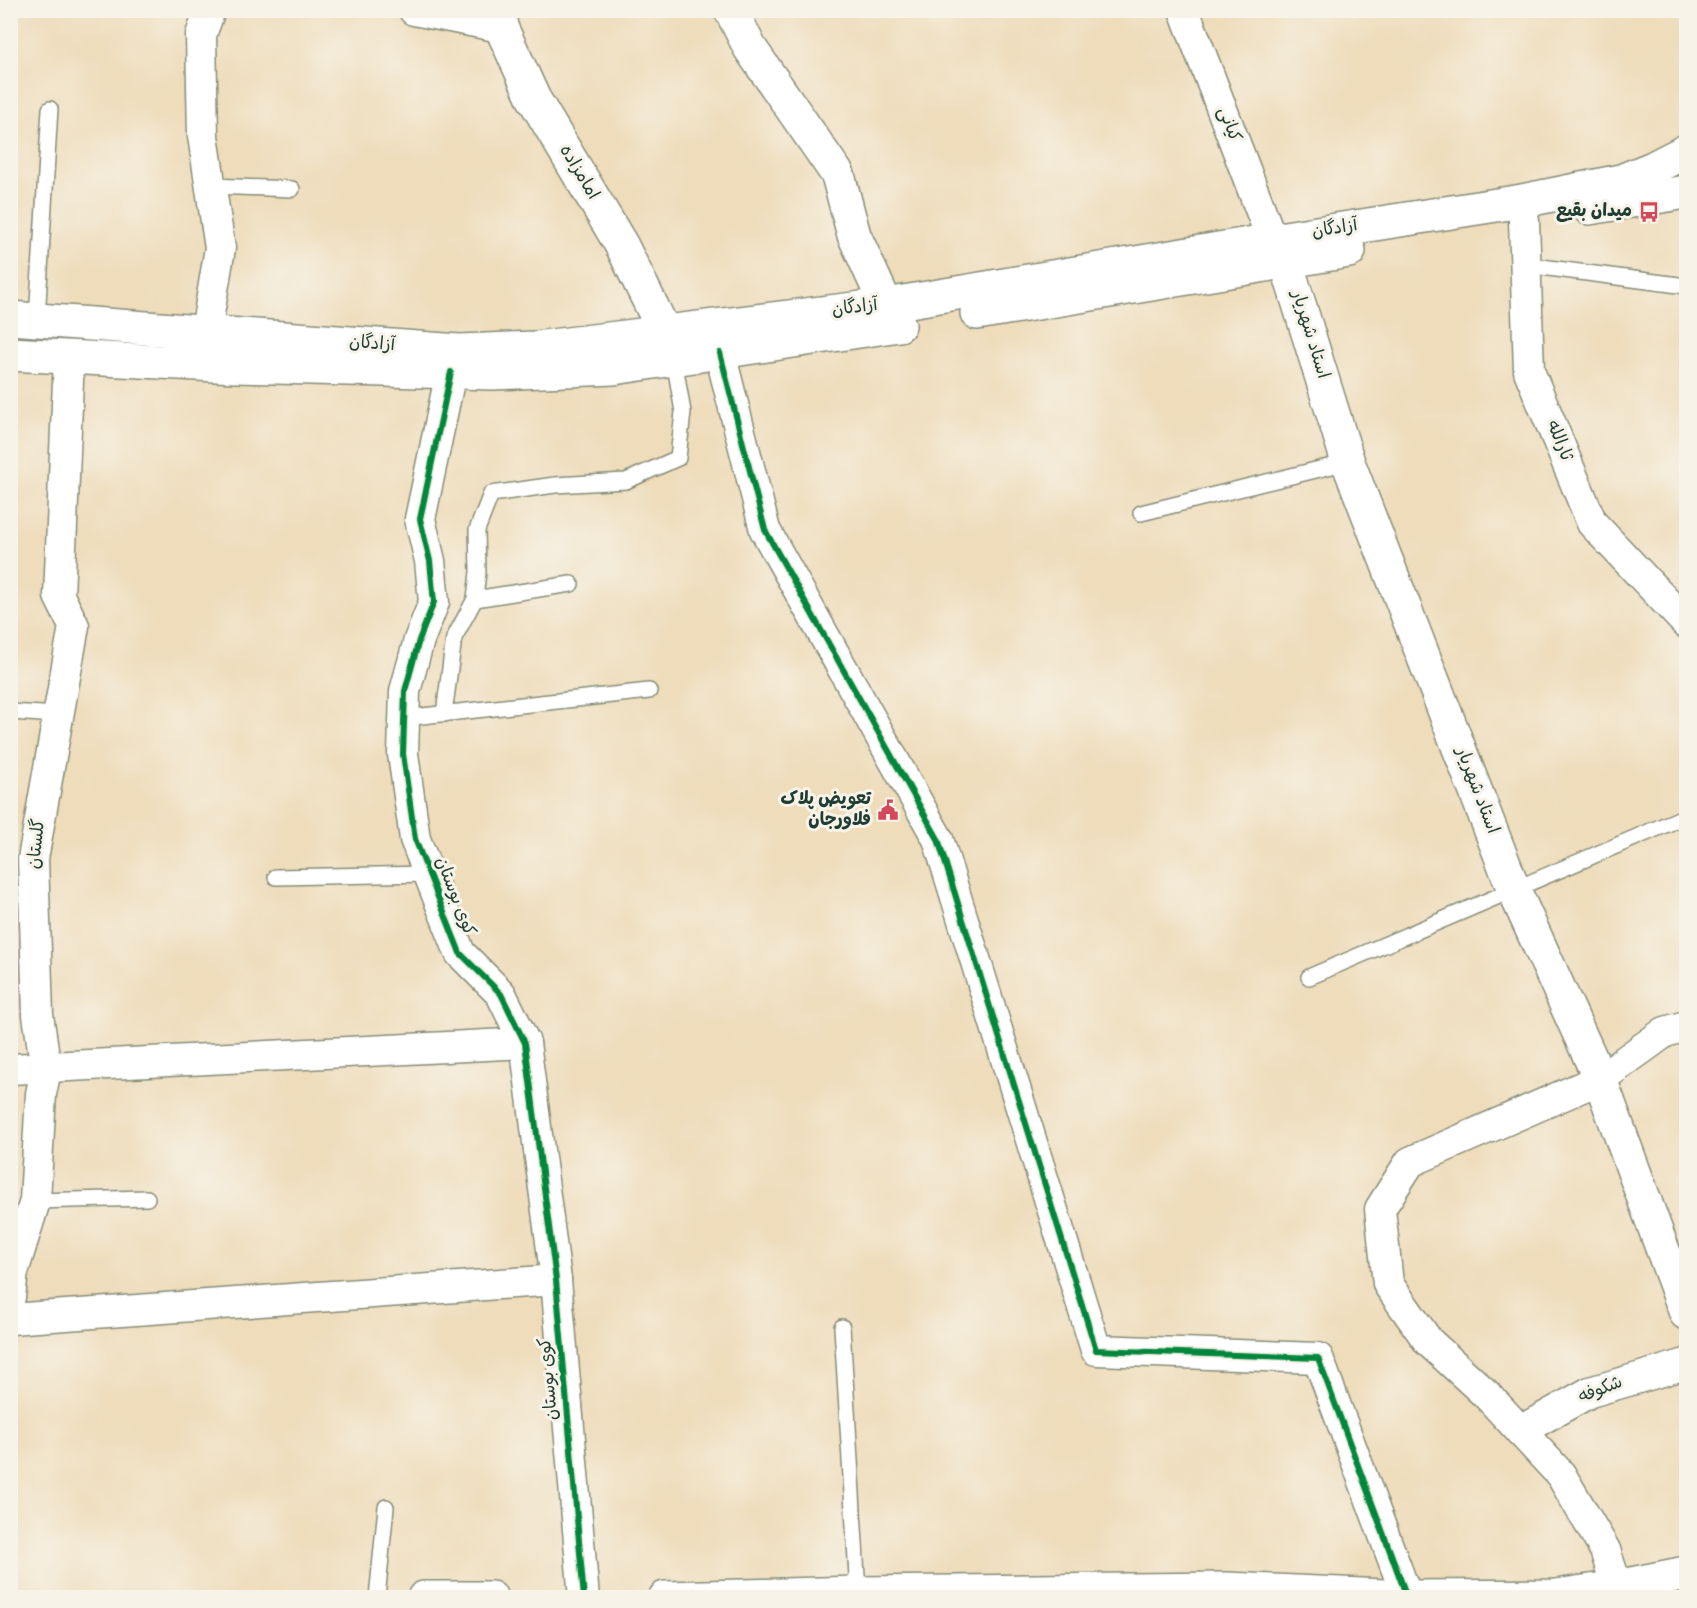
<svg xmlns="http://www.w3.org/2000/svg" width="1697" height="1608" font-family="'Gochi Hand','Playpen Sans Arabic',sans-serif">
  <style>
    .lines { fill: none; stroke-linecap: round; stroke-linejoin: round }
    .service-casing { stroke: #868c77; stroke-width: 18 }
    .minor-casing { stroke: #868c77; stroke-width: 33 }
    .tertiary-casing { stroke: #868c77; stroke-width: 36 }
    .secondary-casing { stroke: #868c77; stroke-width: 36 }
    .service { stroke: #fff; stroke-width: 15 }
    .minor { stroke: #fff; stroke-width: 30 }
    .tertiary { stroke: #fff; stroke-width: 33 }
    .secondary { stroke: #fff; stroke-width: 33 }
    .cycleway-casing { stroke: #f7f3e8; stroke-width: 10 }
    .cycleway { stroke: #00873e; stroke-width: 6 }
    .labels { text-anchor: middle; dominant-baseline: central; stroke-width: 6; stroke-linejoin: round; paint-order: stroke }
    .street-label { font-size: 18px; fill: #1f3d34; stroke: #f7f3e8 }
    .poi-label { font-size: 18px; font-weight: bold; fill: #1f3d34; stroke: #f7f3e8; text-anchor: end }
  </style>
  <rect width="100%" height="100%" fill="#f7f3e8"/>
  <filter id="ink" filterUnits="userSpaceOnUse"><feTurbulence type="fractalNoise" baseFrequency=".0167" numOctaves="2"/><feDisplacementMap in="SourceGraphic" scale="12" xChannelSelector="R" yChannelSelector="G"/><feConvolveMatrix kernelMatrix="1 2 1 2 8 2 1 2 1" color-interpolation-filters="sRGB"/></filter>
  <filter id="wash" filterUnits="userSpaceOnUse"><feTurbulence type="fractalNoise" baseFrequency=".008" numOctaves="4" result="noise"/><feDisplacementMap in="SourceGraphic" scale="24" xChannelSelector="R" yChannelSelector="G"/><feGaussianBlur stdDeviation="1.35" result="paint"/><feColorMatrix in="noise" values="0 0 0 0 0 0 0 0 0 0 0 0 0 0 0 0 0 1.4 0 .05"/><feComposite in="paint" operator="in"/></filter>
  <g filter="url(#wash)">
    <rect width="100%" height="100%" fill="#eedcba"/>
  </g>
  <g filter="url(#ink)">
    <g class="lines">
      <g class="service-casing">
        <g id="service">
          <path d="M 211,186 L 292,189"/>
          <path d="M 1526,265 L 1686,286"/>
          <path d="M 37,319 L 50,109"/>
          <path d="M 1141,513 L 1348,462"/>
          <path d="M 475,599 L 571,584"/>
          <path d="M 10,712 L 58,715"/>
          <path d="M 444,714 L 454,638 L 475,599 L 478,572 L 477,530 L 491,494 L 555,485 L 626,481 L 678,458 L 683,412 L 674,359"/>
          <path d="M 404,718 L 649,691"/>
          <path d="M 276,877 L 429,874"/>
          <path d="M 1309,977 L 1686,816"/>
          <path d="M 35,1201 L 147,1198"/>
          <path d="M 842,1327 L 858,1593"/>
          <path d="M 377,1598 L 386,1507"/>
        </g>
      </g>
      <g class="minor-casing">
        <g id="minor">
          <path d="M 414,10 L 501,27"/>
          <path d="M 1184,10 L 1272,240"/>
          <path d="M 1524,220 L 1529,371 L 1592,523 L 1686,623"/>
          <path d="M 206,332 L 220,248 L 203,136 L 201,35 L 210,10"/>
          <path d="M 720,353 L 765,530 L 938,839 L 1096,1350 L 1318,1358 L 1407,1597"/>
          <path d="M 451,372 L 420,519 L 430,561 L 434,602 L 419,640 L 405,691 L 403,754 L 415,839 L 460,953 L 501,994 L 525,1043 L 556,1280 L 584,1598"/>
          <path d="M 10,1069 L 525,1043"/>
          <path d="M 10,1297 L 13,1272 L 35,1201 L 41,1094 L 46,1069 L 38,1015 L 33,859 L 74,626 L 59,596 L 69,357"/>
          <path d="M 10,1319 L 556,1280"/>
          <path d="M 1520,1431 L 1590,1392 L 1686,1364"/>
          <path d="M 1617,1587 L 1605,1550 L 1561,1475 L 1489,1397 L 1428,1341 L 1388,1284 L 1380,1209 L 1410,1162 L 1600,1079 L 1665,1032 L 1686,1026"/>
        </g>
      </g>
      <g class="tertiary-casing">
        <g id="tertiary">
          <path d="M 499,10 L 501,27 L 534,99 L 622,246 L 665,333"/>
          <path d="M 731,10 L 750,48 L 838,175 L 854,235 L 886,305"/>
          <path d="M 1286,262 L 1348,462 L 1514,890 L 1600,1079 L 1686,1313"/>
        </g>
      </g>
      <g class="secondary-casing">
        <g id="secondary">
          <path d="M 1589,208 L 1686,192"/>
          <path d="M 977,313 L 1349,251"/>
          <path d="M 10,318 L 459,351 L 535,348 L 886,305 L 1272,240 L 1522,201 L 1621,181 L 1653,168 L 1686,151"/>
          <path d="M 10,354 L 235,366 L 493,373 L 614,368 L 899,325"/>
          <path d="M 424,1598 L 491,1598"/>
          <path d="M 665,1598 L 858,1593 L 1227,1589 L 1407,1597 L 1556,1596 L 1617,1587 L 1686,1573"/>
        </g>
      </g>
      <use href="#service" class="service"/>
      <use href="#minor" class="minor"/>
      <use href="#tertiary" class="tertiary"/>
      <use href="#secondary" class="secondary"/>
      <g class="cycleway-casing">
        <g id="cycleway">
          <path d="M 720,353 L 765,530 L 938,839 L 1096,1350 L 1318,1358 L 1407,1597"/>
          <path d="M 451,372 L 420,519 L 430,561 L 434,602 L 419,640 L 405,691 L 403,754 L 415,839 L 460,953 L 501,994 L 525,1043 L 556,1280 L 584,1598"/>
        </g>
      </g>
      <use href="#cycleway" class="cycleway"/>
    </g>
  </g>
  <defs>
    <g id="bus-bare" transform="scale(1.62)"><path d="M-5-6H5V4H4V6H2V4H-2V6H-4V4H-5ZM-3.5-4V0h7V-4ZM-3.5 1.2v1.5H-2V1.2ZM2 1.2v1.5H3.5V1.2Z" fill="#d1495b" stroke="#f7f3e8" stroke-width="2.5" paint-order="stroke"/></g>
    <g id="civic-bare" transform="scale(1.62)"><path d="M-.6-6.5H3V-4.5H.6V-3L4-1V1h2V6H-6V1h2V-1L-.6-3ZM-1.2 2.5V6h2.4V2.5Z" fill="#d1495b" stroke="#f7f3e8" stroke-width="2.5" paint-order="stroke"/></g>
  </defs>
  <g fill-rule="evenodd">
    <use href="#bus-bare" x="1649" y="212"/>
    <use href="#civic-bare" x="888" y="810"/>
  </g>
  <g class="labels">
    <g class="street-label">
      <text transform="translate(1228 125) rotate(69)">کیانی</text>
      <text transform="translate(578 173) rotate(59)">امامزاده</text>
      <text transform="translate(1335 230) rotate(-9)">آزادگان</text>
      <text transform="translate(855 309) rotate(-7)">آزادگان</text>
      <text transform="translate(1309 335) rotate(73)">استاد شهریار</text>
      <text transform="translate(372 345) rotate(4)">آزادگان</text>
      <text transform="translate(1558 441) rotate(68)">ثارالله</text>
      <text transform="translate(1476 791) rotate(69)">استاد شهریار</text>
      <text transform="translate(38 844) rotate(-84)">گلستان</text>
      <text transform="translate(454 897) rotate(69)">کوی بوستان</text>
      <text transform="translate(550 1379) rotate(-95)">کوی بوستان</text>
      <text transform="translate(1601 1391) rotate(-21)">شکوفه</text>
    </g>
    <g class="poi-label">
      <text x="1632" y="212">میدان بقیع</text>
      <text x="871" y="800">تعویض پلاک<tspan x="871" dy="21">فلاورجان</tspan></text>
    </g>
  </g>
  <rect width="1697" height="1608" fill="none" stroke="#f7f3e8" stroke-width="36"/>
</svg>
